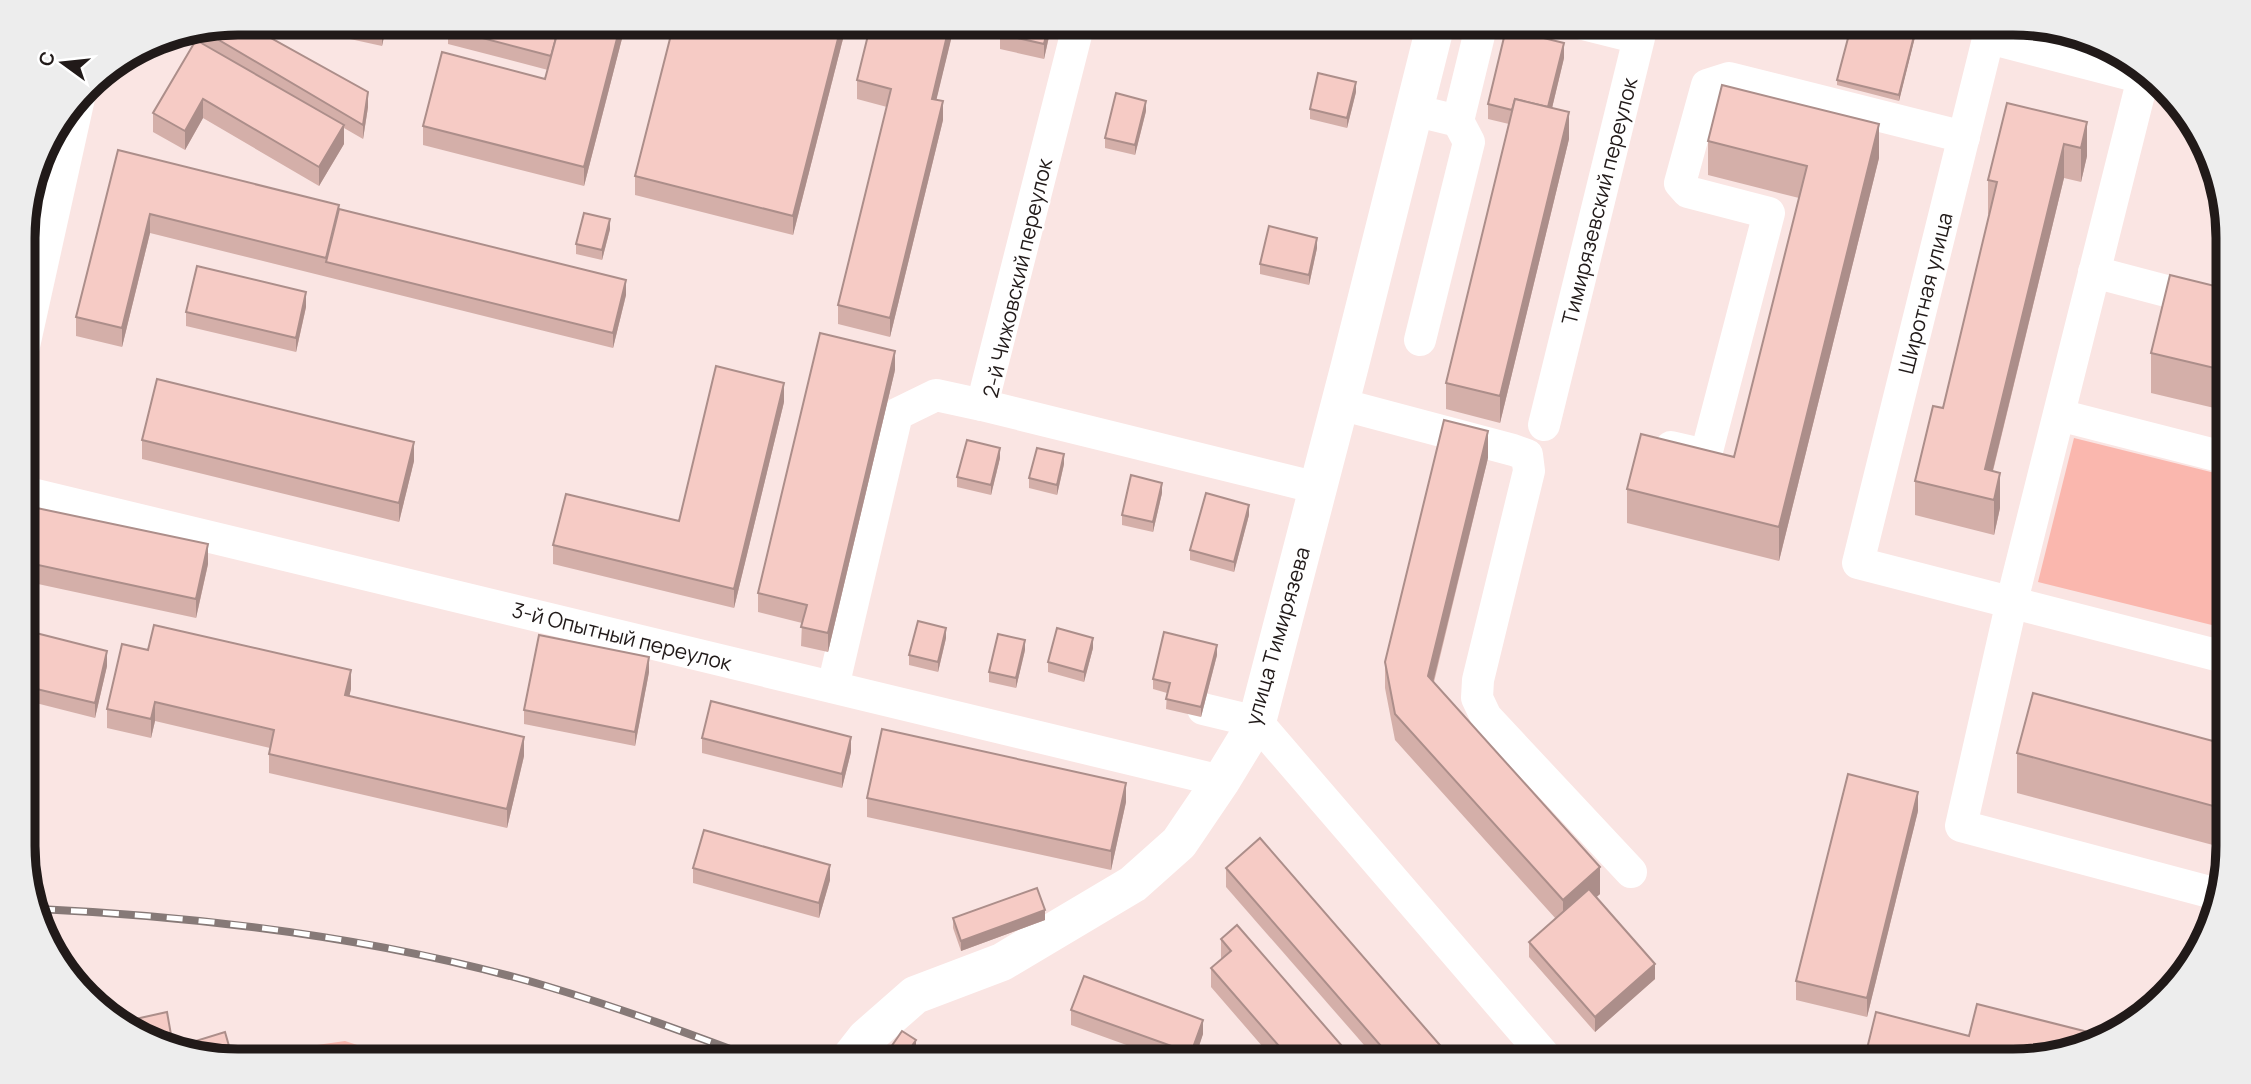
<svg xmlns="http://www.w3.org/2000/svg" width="2251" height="1084" font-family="Manrope,sans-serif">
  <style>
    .green { fill: #fab7ae }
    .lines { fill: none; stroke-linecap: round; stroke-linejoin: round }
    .minor { stroke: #fff; stroke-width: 32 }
    .major { stroke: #fff; stroke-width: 38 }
    .rail-casing { stroke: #867977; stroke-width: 8 }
    .rail { stroke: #fff; stroke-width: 5; stroke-dasharray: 16; stroke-linecap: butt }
    .wall { fill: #d4afa9 }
    .shaded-wall { fill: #ac8e8a }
    .building { fill: #f6cbc5; stroke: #ac8e8a; stroke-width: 2 }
    .labels { text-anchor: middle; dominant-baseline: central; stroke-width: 5; stroke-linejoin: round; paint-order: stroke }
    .street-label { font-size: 21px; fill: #211a19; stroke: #fff }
    .rim { fill: none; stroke: #211a19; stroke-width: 9 }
  </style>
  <rect width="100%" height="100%" fill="#fae5e3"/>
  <g class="green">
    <path d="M 2074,438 L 2227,476 L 2228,629 L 2038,582 Z"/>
    <path d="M 345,1041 L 406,1061 L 296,1061 L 296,1048 Z"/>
  </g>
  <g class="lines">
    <g class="minor">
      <path d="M 1079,23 L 982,405 L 1318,488"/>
      <path d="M 1992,23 L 1858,563 L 2228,658"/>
      <path d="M 1989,38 L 2151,80"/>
      <path d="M 2143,78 L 2012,601 L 1961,826 L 2217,894"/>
      <path d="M 1413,110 L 1458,121 L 1482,23"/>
      <path d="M 2094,272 L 2227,307"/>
      <path d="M 1420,340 L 1469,142 L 1458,121"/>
      <path d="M 24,346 L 79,98"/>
      <path d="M 1340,404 L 1513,450 L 1527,455 L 1529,471 L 1478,680 L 1477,698 L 1486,717 L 1631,872"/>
      <path d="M 2059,415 L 2227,458"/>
      <path d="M 1544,425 L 1639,38 L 1579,23"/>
      <path d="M 1671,447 L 1706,455 L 1769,213 L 1688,192 L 1680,183 L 1707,85 L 1729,78 L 1964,137"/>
      <path d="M 24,492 L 1221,781"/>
      <path d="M 833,687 L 897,414 L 936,395 L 982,405"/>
      <path d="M 1203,709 L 1257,722 L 1549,1061"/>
    </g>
    <path class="major" d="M 848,1061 L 866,1038 L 915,995 L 1002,962 L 1133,884 L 1179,843 L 1221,781 L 1257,722 L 1350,365 L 1436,23"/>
    <g class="rail-casing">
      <path id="rail" d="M 39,909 C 210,917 381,938 546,986 C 620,1008 690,1034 762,1061"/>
    </g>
    <use href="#rail" class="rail"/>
  </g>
  <g class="wall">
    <path d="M 238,23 L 368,107 L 363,139 L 344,128 L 344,144 L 319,186 L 203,118 L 185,150 L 153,132 L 153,113 L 195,41 L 189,37 L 189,32 Z"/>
    <path d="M 277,23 L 387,23 L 382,46 Z"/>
    <path d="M 449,23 L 626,23 L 584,186 L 423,145 L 423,126 L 545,79 L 548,70 L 448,44 L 448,29 Z"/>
    <path d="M 847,23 L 793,235 L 635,195 L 635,176 Z"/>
    <path d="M 955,23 L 936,100 L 943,120 L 890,337 L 838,324 L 838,305 L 887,107 L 857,99 L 857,80 Z"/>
    <path d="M 1003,23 L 1052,23 L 1044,59 L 1000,49 L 1000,34 Z"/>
    <path d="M 1917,29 L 1899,101 L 1837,85 L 1837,80 Z"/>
    <path d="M 1564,58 L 1552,108 L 1569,139 L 1500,423 L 1446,409 L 1446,383 L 1509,124 L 1488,119 L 1488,104 Z"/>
    <path d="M 1356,92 L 1347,128 L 1310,119 L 1310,109 Z"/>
    <path d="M 1146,111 L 1135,155 L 1105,148 L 1105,138 Z"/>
    <path d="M 2087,122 L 2087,156 L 2081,182 L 2064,178 L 1993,471 L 2000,508 L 1994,535 L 1915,515 L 1915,481 L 1943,408 L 1989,215 L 1988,214 L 1988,180 Z"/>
    <path d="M 1708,141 L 1879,158 L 1779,561 L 1627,523 L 1627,489 L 1734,457 L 1799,198 L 1708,175 Z"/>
    <path d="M 118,150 L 339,209 L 626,295 L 613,348 L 150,233 L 122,347 L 76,336 L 76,317 Z"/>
    <path d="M 610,229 L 602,260 L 576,254 L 576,244 Z"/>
    <path d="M 1317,248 L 1309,285 L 1260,274 L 1260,264 Z"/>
    <path d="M 2227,289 L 2227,411 L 2151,393 L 2151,353 Z"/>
    <path d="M 306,307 L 296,352 L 186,326 L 186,312 Z"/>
    <path d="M 895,370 L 828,652 L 801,646 L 802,623 L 758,612 L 758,593 Z"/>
    <path d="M 784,402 L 734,608 L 553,564 L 553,545 L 679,521 Z"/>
    <path d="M 142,440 L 414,461 L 399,522 L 142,459 Z"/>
    <path d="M 1000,458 L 991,495 L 957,487 L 957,477 Z"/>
    <path d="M 1488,458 L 1434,682 L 1600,894 L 1596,897 L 1655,979 L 1595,1032 L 1529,957 L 1529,942 L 1556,919 L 1395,740 L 1385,688 L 1385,662 Z"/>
    <path d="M 1064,464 L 1057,495 L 1029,488 L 1029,478 Z"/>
    <path d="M 1162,493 L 1153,532 L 1122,525 L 1122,515 Z"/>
    <path d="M 1249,515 L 1234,572 L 1190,560 L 1190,550 Z"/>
    <path d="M 24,545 L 208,564 L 196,618 L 24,581 Z"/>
    <path d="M 24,630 L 107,666 L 95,718 L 24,700 Z"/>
    <path d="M 946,638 L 938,672 L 909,665 L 909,655 Z"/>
    <path d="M 1093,648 L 1084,682 L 1048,672 L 1048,662 Z"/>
    <path d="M 148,650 L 351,689 L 349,696 L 524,756 L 507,828 L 269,773 L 269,754 L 270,748 L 155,721 L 151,738 L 107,728 L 107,709 Z"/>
    <path d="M 1025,650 L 1016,688 L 989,682 L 989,672 Z"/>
    <path d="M 1217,655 L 1201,717 L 1166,709 L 1167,693 L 1153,689 L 1153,679 Z"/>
    <path d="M 649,672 L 635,746 L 524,724 L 524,710 Z"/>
    <path d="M 702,738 L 851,752 L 842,788 L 702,753 Z"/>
    <path d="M 2228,745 L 2228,849 L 2017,793 L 2017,753 Z"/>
    <path d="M 867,798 L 1126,802 L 1111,870 L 867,817 Z"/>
    <path d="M 1918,811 L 1867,1017 L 1796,1000 L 1796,981 Z"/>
    <path d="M 693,868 L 830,880 L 819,918 L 693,883 Z"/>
    <path d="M 1226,868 L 1445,1061 L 1378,1061 L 1226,887 Z"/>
    <path d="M 953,918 L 1045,920 L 961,951 L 953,928 Z"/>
    <path d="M 1221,939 L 1355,1061 L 1275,1061 L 1211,987 L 1211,968 L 1221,959 Z"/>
    <path d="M 1071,1010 L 1203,1034 L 1194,1061 L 1171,1061 L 1071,1025 Z"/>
    <path d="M 916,1045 L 905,1061 L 891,1052 L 891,1047 Z"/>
  </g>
  <g class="shaded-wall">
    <path d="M 383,23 L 387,23 L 382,46 L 382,27 Z"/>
    <path d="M 621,23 L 626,23 L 584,186 L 584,167 Z"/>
    <path d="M 842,23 L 847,23 L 793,235 L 793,216 Z"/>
    <path d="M 950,23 L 955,23 L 932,118 L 932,99 Z"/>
    <path d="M 1049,23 L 1052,23 L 1044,59 L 1044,44 Z"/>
    <path d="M 1917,24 L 1917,29 L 1899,101 L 1899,95 Z"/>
    <path d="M 1564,43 L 1564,58 L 1546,133 L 1546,118 Z"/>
    <path d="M 1356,82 L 1356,92 L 1347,128 L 1347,118 Z"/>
    <path d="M 368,92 L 368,107 L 363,139 L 363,125 Z"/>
    <path d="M 203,99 L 203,118 L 185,150 L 185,131 Z"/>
    <path d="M 943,101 L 943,120 L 890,337 L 890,318 Z"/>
    <path d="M 1146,101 L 1146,111 L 1135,155 L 1135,145 Z"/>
    <path d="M 1569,112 L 1569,139 L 1500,423 L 1500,396 Z"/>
    <path d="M 2087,122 L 2087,156 L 2081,182 L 2081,148 Z"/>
    <path d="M 1879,124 L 1879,158 L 1779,561 L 1779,527 Z"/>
    <path d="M 344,125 L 344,144 L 319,186 L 319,167 Z"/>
    <path d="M 2064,144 L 2064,178 L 1986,498 L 1985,469 Z"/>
    <path d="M 150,214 L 150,233 L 122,347 L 122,328 Z"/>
    <path d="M 610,219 L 610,229 L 602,260 L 602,250 Z"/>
    <path d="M 1317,238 L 1317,248 L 1309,285 L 1309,275 Z"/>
    <path d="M 626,280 L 626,295 L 613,348 L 613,333 Z"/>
    <path d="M 306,292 L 306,307 L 296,352 L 296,338 Z"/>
    <path d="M 895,351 L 895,370 L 828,652 L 828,633 Z"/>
    <path d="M 784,383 L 784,402 L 734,608 L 734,589 Z"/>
    <path d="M 1488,431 L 1488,458 L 1428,703 L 1428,676 Z"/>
    <path d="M 414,442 L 414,461 L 399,522 L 399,503 Z"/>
    <path d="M 1000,448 L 1000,458 L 991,495 L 991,485 Z"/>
    <path d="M 1064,454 L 1064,464 L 1057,495 L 1057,485 Z"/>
    <path d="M 2000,473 L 2000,508 L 1994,535 L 1994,500 Z"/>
    <path d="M 1162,483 L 1162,493 L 1153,532 L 1153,522 Z"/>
    <path d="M 1249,505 L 1249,515 L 1234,572 L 1234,562 Z"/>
    <path d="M 208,544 L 208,564 L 196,618 L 196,599 Z"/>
    <path d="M 946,628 L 946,638 L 938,672 L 938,662 Z"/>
    <path d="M 1093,638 L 1093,648 L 1084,682 L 1084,672 Z"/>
    <path d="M 1025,640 L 1025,650 L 1016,688 L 1016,678 Z"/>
    <path d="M 1217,645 L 1217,655 L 1201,717 L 1201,707 Z"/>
    <path d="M 107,651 L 107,666 L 95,718 L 95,703 Z"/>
    <path d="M 649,657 L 649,672 L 635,746 L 635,732 Z"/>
    <path d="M 351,670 L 351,689 L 345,715 L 345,695 Z"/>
    <path d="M 155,702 L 155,721 L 151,738 L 151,719 Z"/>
    <path d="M 524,737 L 524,756 L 507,828 L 507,809 Z"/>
    <path d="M 851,737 L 851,752 L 842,788 L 842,774 Z"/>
    <path d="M 1126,783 L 1126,802 L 1111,870 L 1111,851 Z"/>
    <path d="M 1918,792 L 1918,811 L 1867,1017 L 1867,998 Z"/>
    <path d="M 830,865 L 830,880 L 819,918 L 819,903 Z"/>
    <path d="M 1600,867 L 1600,894 L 1563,927 L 1563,900 Z"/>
    <path d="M 1045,910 L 1045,920 L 961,951 L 961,941 Z"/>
    <path d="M 1655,964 L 1655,979 L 1595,1032 L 1595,1017 Z"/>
    <path d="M 1203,1020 L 1203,1034 L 1194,1061 L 1191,1061 L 1191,1053 Z"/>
    <path d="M 916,1040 L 916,1045 L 905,1061 L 905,1056 Z"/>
    <path d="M 1445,1051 L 1445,1061 L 1434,1061 Z"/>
  </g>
  <g class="building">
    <path d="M 238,23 L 244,23 L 368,92 L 363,125 L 202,30 Z"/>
    <path d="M 361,23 L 383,23 L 382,27 Z"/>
    <path d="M 449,23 L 560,23 L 551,56 L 448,29 Z"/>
    <path d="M 560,23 L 621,23 L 584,167 L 423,126 L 442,52 L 545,79 Z"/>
    <path d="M 674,23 L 842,23 L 793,216 L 635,176 Z"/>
    <path d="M 871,23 L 950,23 L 932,99 L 943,101 L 890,318 L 838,305 L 891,89 L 857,80 Z"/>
    <path d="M 1003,23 L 1049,23 L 1044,44 L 1000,34 Z"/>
    <path d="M 1852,23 L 1914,23 L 1917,24 L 1899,95 L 1837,80 Z"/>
    <path d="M 1506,29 L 1564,43 L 1548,107 L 1515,99 L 1512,110 L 1488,104 Z"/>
    <path d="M 196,40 L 344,125 L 319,167 L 203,99 L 185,131 L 153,113 Z"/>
    <path d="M 1318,73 L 1356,82 L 1347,118 L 1310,109 Z"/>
    <path d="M 1722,85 L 1879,124 L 1779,527 L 1627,489 L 1641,434 L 1734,457 L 1807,166 L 1708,141 Z"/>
    <path d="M 1116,93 L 1146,101 L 1135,145 L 1105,138 Z"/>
    <path d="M 1515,99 L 1569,112 L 1500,396 L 1446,383 Z"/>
    <path d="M 2007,103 L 2087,122 L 2081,148 L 2064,144 L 1985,469 L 2000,473 L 1994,500 L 1915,481 L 1933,406 L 1943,408 L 1997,182 L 1988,180 Z"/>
    <path d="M 118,150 L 339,205 L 326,258 L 150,214 L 122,328 L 76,317 Z"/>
    <path d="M 339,209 L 626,280 L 613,333 L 326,262 Z"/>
    <path d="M 584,213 L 610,219 L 602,250 L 576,244 Z"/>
    <path d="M 1269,226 L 1317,238 L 1309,275 L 1260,264 Z"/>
    <path d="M 197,266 L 306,292 L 296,338 L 186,312 Z"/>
    <path d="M 2170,275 L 2227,289 L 2227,371 L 2151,353 Z"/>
    <path d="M 820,333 L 895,351 L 828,633 L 801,627 L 807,605 L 758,593 Z"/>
    <path d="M 716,366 L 784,383 L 734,589 L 553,545 L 566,494 L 679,521 Z"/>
    <path d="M 157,379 L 414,442 L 399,503 L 142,440 Z"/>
    <path d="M 1444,420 L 1488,431 L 1428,676 L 1600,867 L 1563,900 L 1395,714 L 1385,662 Z"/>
    <path d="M 967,440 L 1000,448 L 991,485 L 957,477 Z"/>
    <path d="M 1037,448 L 1064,454 L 1057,485 L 1029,478 Z"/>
    <path d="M 1131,475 L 1162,483 L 1153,522 L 1122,515 Z"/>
    <path d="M 1206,493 L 1249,505 L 1234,562 L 1190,550 Z"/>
    <path d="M 32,507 L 208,544 L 196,599 L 24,562 L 24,545 Z"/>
    <path d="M 918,621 L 946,628 L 938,662 L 909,655 Z"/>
    <path d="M 154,625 L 351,670 L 345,695 L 524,737 L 507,809 L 269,754 L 274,730 L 155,702 L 151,719 L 107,709 L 122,644 L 148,650 Z"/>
    <path d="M 1057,628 L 1093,638 L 1084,672 L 1048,662 Z"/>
    <path d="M 24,630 L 107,651 L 95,703 L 24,686 Z"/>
    <path d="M 1164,632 L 1217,645 L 1201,707 L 1166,699 L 1170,683 L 1153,679 Z"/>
    <path d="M 998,634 L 1025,640 L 1016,678 L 989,672 Z"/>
    <path d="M 539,635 L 649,657 L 635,732 L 524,710 Z"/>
    <path d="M 2033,693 L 2228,745 L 2228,810 L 2017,753 Z"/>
    <path d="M 711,701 L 851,737 L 842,774 L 702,738 Z"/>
    <path d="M 882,729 L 1126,783 L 1111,851 L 867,798 Z"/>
    <path d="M 1848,774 L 1918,792 L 1867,998 L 1796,981 Z"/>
    <path d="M 704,830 L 830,865 L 819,903 L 693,868 Z"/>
    <path d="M 1260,838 L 1445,1051 L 1434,1061 L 1394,1061 L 1226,868 Z"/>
    <path d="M 1037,888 L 1045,910 L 961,941 L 953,918 Z"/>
    <path d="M 1589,889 L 1655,964 L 1595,1017 L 1529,942 Z"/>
    <path d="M 1237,925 L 1355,1061 L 1292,1061 L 1211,968 L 1231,951 L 1221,939 Z"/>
    <path d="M 1084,976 L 1203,1020 L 1191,1053 L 1071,1010 Z"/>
    <path d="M 1977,1004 L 2092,1033 L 2090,1039 L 2027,1061 L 1864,1061 L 1876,1012 L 1969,1036 Z"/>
    <path d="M 167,1012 L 173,1046 L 143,1039 L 133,1031 L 131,1020 Z"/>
    <path d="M 902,1031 L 916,1040 L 905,1056 L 891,1047 Z"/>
    <path d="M 225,1032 L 233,1060 L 176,1047 Z"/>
  </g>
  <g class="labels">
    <g class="street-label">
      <text transform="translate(1599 201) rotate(-76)">Тимирязевский переулок</text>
      <text transform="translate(1017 278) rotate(-77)">2-й Чижовский переулок</text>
      <text transform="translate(1925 293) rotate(-76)">Широтная улица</text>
      <text transform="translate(622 636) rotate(14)">3-й Опытный переулок</text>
      <text transform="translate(1277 636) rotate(-74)">улица Тимирязева</text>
    </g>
  </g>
  <path d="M0 0H2251V1084H0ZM238 35H2013A203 203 0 0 1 2216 238V846A203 203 0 0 1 2013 1049H238A203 203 0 0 1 35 846V238A203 203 0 0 1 238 35Z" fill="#ededed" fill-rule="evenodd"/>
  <path class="rim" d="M238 35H2013A203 203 0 0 1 2216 238V846A203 203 0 0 1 2013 1049H238A203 203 0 0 1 35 846V238A203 203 0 0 1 238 35Z"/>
  <g transform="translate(63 63) rotate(285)" stroke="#ffffff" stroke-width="5" paint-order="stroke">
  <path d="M0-5L12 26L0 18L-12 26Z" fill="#211a19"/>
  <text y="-10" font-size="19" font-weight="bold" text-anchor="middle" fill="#211a19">С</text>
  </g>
</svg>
